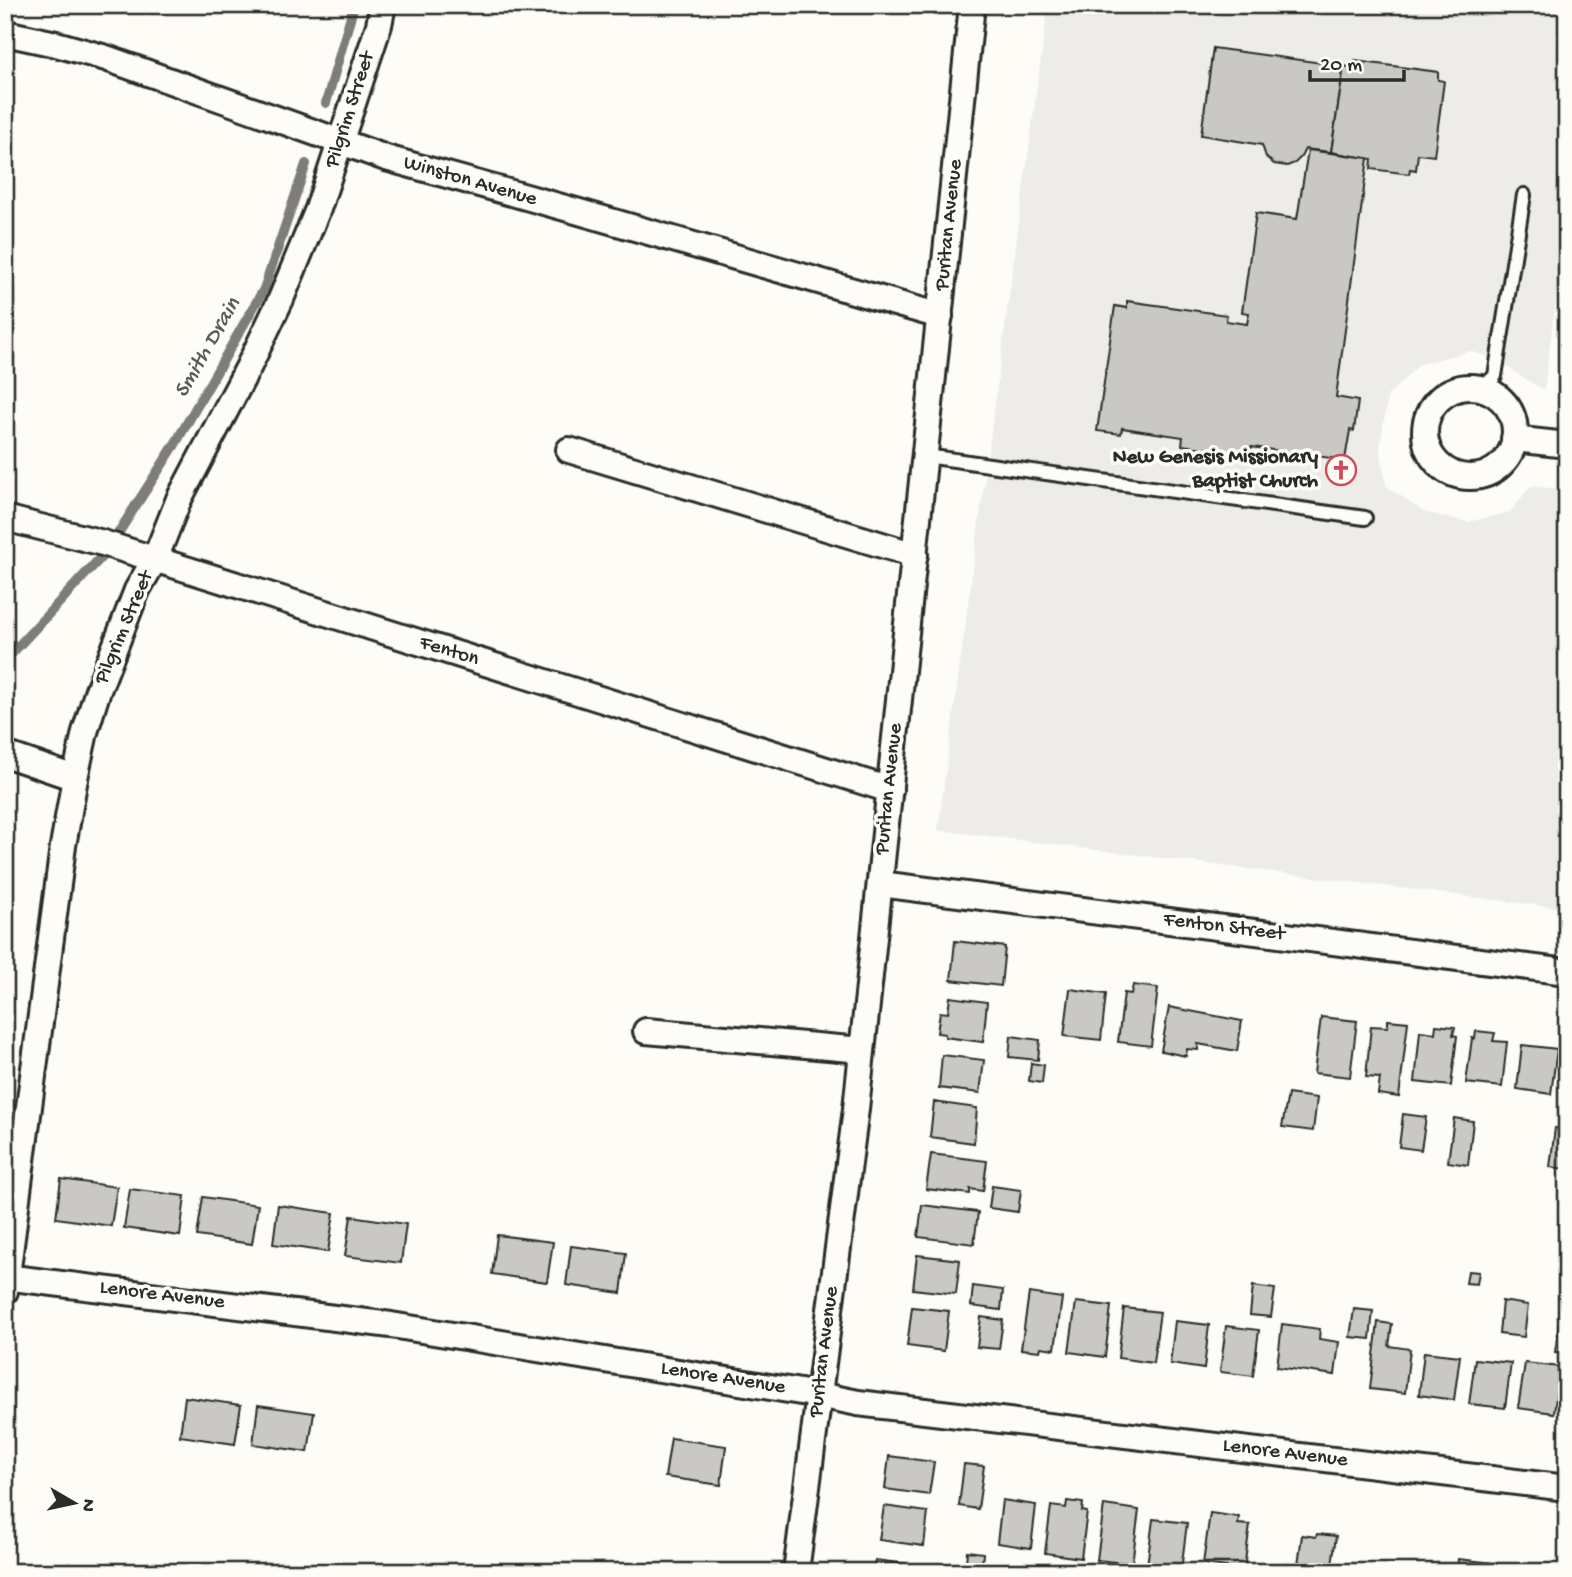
<svg xmlns="http://www.w3.org/2000/svg" width="1572" height="1577" font-family="'Gochi Hand',sans-serif">
  <style>
    .built { fill: #edece8 }
    .lines { fill: none; stroke-linecap: round; stroke-linejoin: round }
    .stream { stroke: #7e7d7b; stroke-width: 10 }
    .building { fill: #c9c8c4; stroke: #2b2b2b; stroke-width: 2 }
    .lane-casing { stroke: #2b2b2b; stroke-width: 18 }
    .street-casing { stroke: #2b2b2b; stroke-width: 30 }
    .lane { stroke: #fdfcf7; stroke-width: 12 }
    .street { stroke: #fdfcf7; stroke-width: 24 }
    .labels { text-anchor: middle; dominant-baseline: central; stroke-width: 7; stroke-linejoin: round; paint-order: stroke }
    .street-label { font-size: 21px; fill: #2b2b2b; stroke: #fdfcf7 }
    .poi-label { font-size: 21px; font-weight: bold; fill: #2b2b2b; stroke: #fdfcf7; text-anchor: end }
    .water-label { font-size: 23px; font-style: italic; fill: #5b5b5a; stroke: #fdfcf7 }
  </style>
  <rect width="100%" height="100%" fill="#fdfcf7"/>
  <filter id="ink" filterUnits="userSpaceOnUse"><feTurbulence type="fractalNoise" baseFrequency=".0143" numOctaves="2"/><feDisplacementMap in="SourceGraphic" scale="14" xChannelSelector="R" yChannelSelector="G"/><feConvolveMatrix kernelMatrix="1 2 1 2 8 2 1 2 1" color-interpolation-filters="sRGB"/></filter>
  <g filter="url(#ink)">
    <path class="built" d="M 1048,5 L 1567,5 L 1567,214 L 1544,390 L 1520,376 L 1498,360 L 1470,351 L 1420,364 L 1388,395 L 1380,446 L 1386,486 L 1424,512 L 1468,522 L 1510,512 L 1531,486 L 1567,490 L 1567,909 L 938,830 Z"/>
    <g class="lines">
      <g class="stream">
        <path d="M 326,103 L 354,5"/>
        <path d="M 115,538 L 174,446 L 264,289 L 306,164"/>
        <path d="M 5,649 L 12,653 L 106,552"/>
      </g>
    </g>
    <g class="building">
      <path d="M 1213,48 L 1344,66 L 1331,152 L 1305,149 L 1301,157 L 1295,163 L 1287,166 L 1274,164 L 1266,157 L 1262,145 L 1201,135 Z"/>
      <path d="M 1355,61 L 1438,72 L 1438,80 L 1444,81 L 1434,156 L 1418,154 L 1416,170 L 1410,169 L 1409,174 L 1371,169 L 1372,159 L 1331,152 L 1344,66 L 1354,68 Z"/>
      <path d="M 1308,150 L 1368,158 L 1336,397 L 1358,401 L 1354,431 L 1350,430 L 1345,460 L 1251,447 L 1250,455 L 1182,445 L 1183,437 L 1122,428 L 1121,434 L 1097,431 L 1115,306 L 1127,308 L 1127,301 L 1227,315 L 1226,321 L 1247,324 L 1249,313 L 1242,312 L 1256,213 L 1297,219 Z"/>
      <path d="M 955,941 L 1005,947 L 1001,986 L 951,980 Z"/>
      <path d="M 1133,985 L 1158,988 L 1151,1046 L 1118,1042 L 1124,993 L 1131,994 Z"/>
      <path d="M 1070,989 L 1106,994 L 1101,1040 L 1064,1036 Z"/>
      <path d="M 950,997 L 987,1002 L 983,1042 L 945,1037 L 945,1034 L 937,1033 L 940,1012 L 948,1013 Z"/>
      <path d="M 1169,1007 L 1242,1021 L 1237,1051 L 1198,1044 L 1198,1050 L 1187,1049 L 1186,1056 L 1161,1051 Z"/>
      <path d="M 1321,1017 L 1357,1021 L 1350,1077 L 1314,1073 Z"/>
      <path d="M 1388,1020 L 1408,1022 L 1399,1097 L 1378,1094 L 1380,1078 L 1366,1077 L 1371,1026 L 1388,1027 Z"/>
      <path d="M 1436,1025 L 1455,1027 L 1453,1035 L 1457,1036 L 1451,1086 L 1415,1082 L 1420,1031 L 1435,1033 Z"/>
      <path d="M 1476,1031 L 1495,1033 L 1493,1041 L 1507,1042 L 1502,1087 L 1466,1083 L 1472,1038 L 1475,1039 Z"/>
      <path d="M 1011,1036 L 1040,1040 L 1038,1060 L 1009,1057 Z"/>
      <path d="M 1522,1045 L 1557,1049 L 1551,1094 L 1517,1089 Z"/>
      <path d="M 942,1055 L 984,1060 L 980,1093 L 939,1088 Z"/>
      <path d="M 1031,1063 L 1044,1065 L 1042,1083 L 1029,1081 Z"/>
      <path d="M 1288,1094 L 1317,1098 L 1313,1131 L 1282,1127 Z"/>
      <path d="M 934,1102 L 977,1108 L 974,1143 L 930,1137 Z"/>
      <path d="M 1403,1114 L 1426,1117 L 1421,1150 L 1399,1147 Z"/>
      <path d="M 1454,1118 L 1473,1121 L 1468,1165 L 1448,1162 Z"/>
      <path d="M 1555,1128 L 1567,1130 L 1567,1169 L 1550,1167 Z"/>
      <path d="M 931,1154 L 987,1161 L 983,1191 L 970,1189 L 970,1194 L 926,1189 Z"/>
      <path d="M 61,1179 L 117,1187 L 111,1226 L 56,1218 Z"/>
      <path d="M 992,1186 L 1021,1190 L 1018,1212 L 989,1208 Z"/>
      <path d="M 130,1189 L 185,1196 L 180,1236 L 124,1228 Z"/>
      <path d="M 203,1197 L 258,1205 L 252,1244 L 197,1236 Z"/>
      <path d="M 278,1205 L 334,1213 L 328,1252 L 273,1244 Z"/>
      <path d="M 922,1205 L 978,1212 L 974,1244 L 918,1237 Z"/>
      <path d="M 351,1216 L 406,1224 L 401,1263 L 345,1256 Z"/>
      <path d="M 497,1235 L 553,1242 L 547,1282 L 492,1274 Z"/>
      <path d="M 571,1246 L 626,1253 L 621,1293 L 566,1285 Z"/>
      <path d="M 917,1255 L 960,1260 L 956,1294 L 913,1289 Z"/>
      <path d="M 1468,1271 L 1479,1272 L 1477,1284 L 1466,1283 Z"/>
      <path d="M 973,1286 L 1003,1290 L 1001,1310 L 971,1306 Z"/>
      <path d="M 1253,1286 L 1275,1289 L 1271,1317 L 1250,1315 Z"/>
      <path d="M 1029,1293 L 1062,1298 L 1055,1349 L 1041,1347 L 1040,1351 L 1021,1349 Z"/>
      <path d="M 1502,1301 L 1528,1305 L 1524,1337 L 1499,1334 Z"/>
      <path d="M 1076,1302 L 1111,1306 L 1105,1357 L 1069,1352 Z"/>
      <path d="M 912,1307 L 949,1311 L 944,1351 L 907,1346 Z"/>
      <path d="M 1124,1308 L 1160,1312 L 1153,1363 L 1118,1358 Z"/>
      <path d="M 1354,1309 L 1373,1311 L 1370,1339 L 1350,1337 Z"/>
      <path d="M 981,1317 L 1003,1320 L 999,1349 L 977,1347 Z"/>
      <path d="M 1175,1321 L 1209,1325 L 1204,1369 L 1170,1364 Z"/>
      <path d="M 1378,1322 L 1392,1324 L 1389,1346 L 1410,1349 L 1405,1393 L 1370,1389 Z"/>
      <path d="M 1559,1323 L 1567,1323 L 1567,1353 L 1555,1352 Z"/>
      <path d="M 1282,1324 L 1320,1329 L 1319,1339 L 1339,1342 L 1335,1375 L 1277,1367 Z"/>
      <path d="M 1226,1326 L 1259,1330 L 1253,1376 L 1220,1372 Z"/>
      <path d="M 1424,1352 L 1460,1356 L 1454,1400 L 1419,1395 Z"/>
      <path d="M 1475,1359 L 1511,1363 L 1505,1408 L 1469,1404 Z"/>
      <path d="M 1525,1363 L 1560,1367 L 1554,1413 L 1518,1408 Z"/>
      <path d="M 185,1397 L 241,1405 L 235,1444 L 180,1436 Z"/>
      <path d="M 258,1405 L 314,1413 L 308,1452 L 253,1444 Z"/>
      <path d="M 671,1438 L 726,1446 L 721,1485 L 665,1477 Z"/>
      <path d="M 889,1456 L 934,1462 L 929,1495 L 885,1489 Z"/>
      <path d="M 964,1464 L 984,1466 L 978,1509 L 959,1506 Z"/>
      <path d="M 1002,1500 L 1036,1505 L 1031,1548 L 997,1543 Z"/>
      <path d="M 1067,1501 L 1083,1503 L 1082,1511 L 1087,1512 L 1081,1558 L 1045,1553 L 1051,1506 L 1066,1508 Z"/>
      <path d="M 1104,1505 L 1139,1510 L 1132,1564 L 1097,1560 Z"/>
      <path d="M 884,1506 L 928,1512 L 924,1546 L 879,1540 Z"/>
      <path d="M 1210,1513 L 1239,1517 L 1238,1524 L 1250,1525 L 1244,1569 L 1239,1569 L 1239,1572 L 1226,1572 L 1227,1567 L 1203,1564 Z"/>
      <path d="M 1153,1519 L 1187,1523 L 1181,1571 L 1147,1566 Z"/>
      <path d="M 1317,1534 L 1336,1536 L 1331,1572 L 1297,1572 L 1302,1535 L 1316,1537 Z"/>
      <path d="M 967,1551 L 983,1553 L 982,1565 L 966,1563 Z"/>
      <path d="M 1458,1559 L 1493,1563 L 1492,1572 L 1457,1572 Z"/>
      <path d="M 875,1560 L 921,1566 L 921,1572 L 873,1572 Z"/>
      <path d="M 1510,1565 L 1543,1569 L 1543,1572 L 1509,1572 Z"/>
    </g>
    <g class="lines">
      <g class="lane-casing">
        <g id="lane">
          <path d="M 1482,388 L 1495,376 L 1524,195"/>
          <path d="M 926,456 L 1365,518"/>
        </g>
      </g>
      <g class="street-casing">
        <g id="street">
          <path d="M 5,33 L 56,44 L 106,58 L 386,158 L 576,211 L 940,316"/>
          <circle cx="1470" cy="432" r="45"/>
          <path d="M 1514,439 L 1567,445"/>
          <path d="M 569,450 L 915,555"/>
          <path d="M 5,518 L 103,543 L 890,790"/>
          <path d="M 5,754 L 75,778"/>
          <path d="M 880,884 L 1567,972"/>
          <path d="M 646,1031 L 862,1050"/>
          <path d="M 5,1277 L 391,1325 L 819,1395 L 858,1403 L 1567,1488"/>
          <path d="M 5,1291 L 63,846 L 75,778 L 85,732 L 97,693 L 137,590 L 155,559 L 179,499 L 249,366 L 281,299 L 318,209 L 379,25 L 383,5"/>
          <path d="M 796,1572 L 856,1109 L 972,5"/>
        </g>
      </g>
      <use href="#lane" class="lane"/>
      <use href="#street" class="street"/>
    </g>
  </g>
  <defs>
    <g id="church-ring" transform="scale(1.575)"><circle r="9.5" fill="#fdfcf7" stroke="#d1495b" stroke-width="1.5"/><path d="M-1.2-6h2.4v3.5h3.3v2.4h-3.3V6h-2.4V-.1h-3.3v-2.4h3.3Z" fill="#d1495b"/></g>
  </defs>
  <g fill-rule="evenodd">
    <use href="#church-ring" x="1341" y="470"/>
  </g>
  <g class="labels">
    <g class="street-label">
      <text transform="translate(351 110) rotate(-72)">Pilgrim Street</text>
      <text transform="translate(470 182) rotate(16)">Winston Avenue</text>
      <text transform="translate(950 225) rotate(-84)">Puritan Avenue</text>
      <text transform="translate(125 628) rotate(-67)">Pilgrim Street</text>
      <text transform="translate(449 652) rotate(17)">Fenton</text>
      <text transform="translate(890 789) rotate(-84)">Puritan Avenue</text>
      <text transform="translate(1224 928) rotate(7)">Fenton Street</text>
      <text transform="translate(162 1296) rotate(7)">Lenore Avenue</text>
      <text transform="translate(825 1352) rotate(-83)">Puritan Avenue</text>
      <text transform="translate(723 1379) rotate(9)">Lenore Avenue</text>
      <text transform="translate(1285 1454) rotate(7)">Lenore Avenue</text>
    </g>
    <g class="poi-label">
      <text x="1318" y="458">New Genesis Missionary<tspan x="1318" dy="24">Baptist Church</tspan></text>
    </g>
    <g class="water-label">
      <text transform="translate(208 348) rotate(-60)">Smith Drain</text>
    </g>
  </g>
  <rect width="1572" height="1577" fill="none" stroke="#fdfcf7" stroke-width="28"/>
  <rect x="14" y="14" width="1544" height="1549" fill="none" stroke="#2b2b2b" stroke-width="2.5" filter="url(#ink)"/>
  <g transform="translate(74 1503) rotate(99)" stroke="#fdfcf7" stroke-width="5" paint-order="stroke">
  <path d="M0-5L12 26L0 18L-12 26Z" fill="#2b2b2b"/>
  <text y="-10" font-size="19" font-weight="bold" text-anchor="middle" fill="#2b2b2b">N</text>
  </g>
  <path d="M1310 70v10h94v-10" fill="none" stroke="#2b2b2b" stroke-width="3.5"/>
  <text x="1320" y="70" font-size="21" fill="#2b2b2b" stroke="#fdfcf7" stroke-width="5" paint-order="stroke">20 m</text>
</svg>
